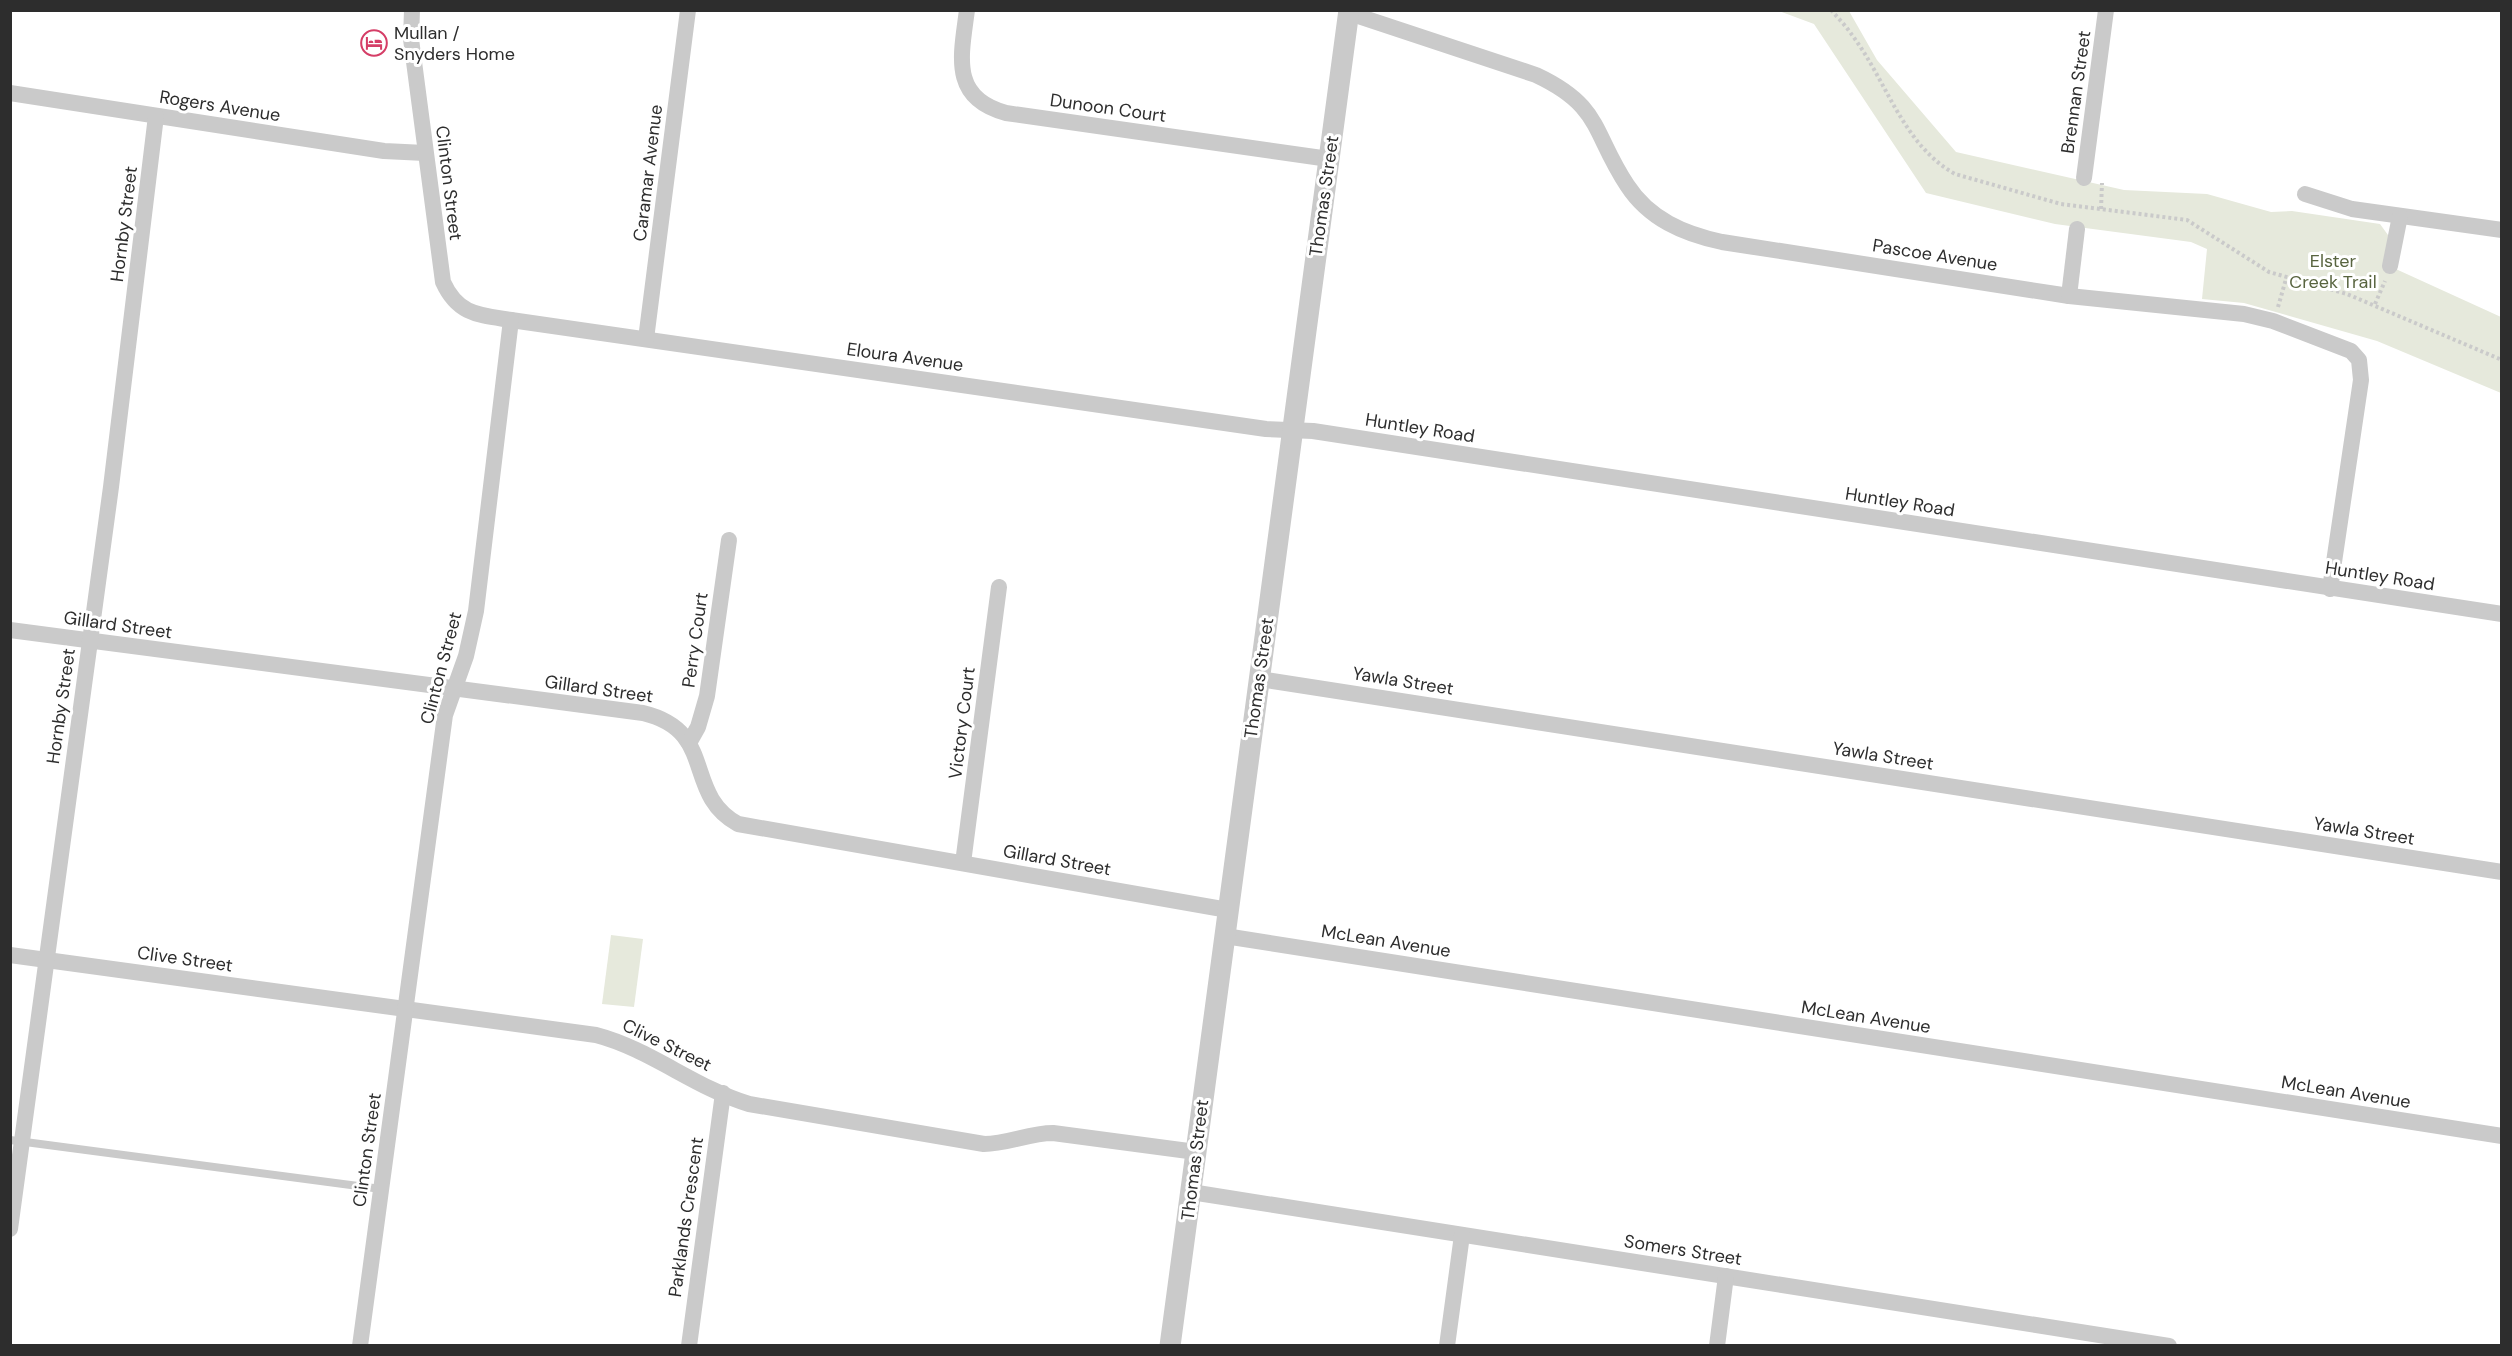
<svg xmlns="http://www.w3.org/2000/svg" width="2512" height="1356" font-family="'DM Sans',sans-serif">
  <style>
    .green { fill: #e6e9dc }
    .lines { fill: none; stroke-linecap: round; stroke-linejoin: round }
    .path { stroke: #cacaca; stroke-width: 4; stroke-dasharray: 3 3; stroke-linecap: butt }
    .service { stroke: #cacaca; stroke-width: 8 }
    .minor { stroke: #cacaca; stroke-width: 16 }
    .tertiary { stroke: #cacaca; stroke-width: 21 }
    .labels { text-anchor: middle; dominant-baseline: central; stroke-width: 6; stroke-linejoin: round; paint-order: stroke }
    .poi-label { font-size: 18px; fill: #2d2d2d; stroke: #fff; text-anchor: start }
    .street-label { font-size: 18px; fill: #2d2d2d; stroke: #fff }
    .park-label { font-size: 18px; fill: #58643f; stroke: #fff }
  </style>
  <rect width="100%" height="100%" fill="#fff"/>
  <g class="green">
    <path d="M 1779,11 L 1849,11 L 1877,60 L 1956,152 L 2124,190 L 2207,194 L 2271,212 L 2292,211 L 2380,224 L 2388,235 L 2387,265 L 2501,317 L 2501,393 L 2377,341 L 2244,303 L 2202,299 L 2207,249 L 2191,242 L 2055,224 L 1926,193 L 1814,24 Z"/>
    <path d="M 611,935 L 643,939 L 634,1007 L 602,1004 Z"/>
  </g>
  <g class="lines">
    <g class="path">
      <path d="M 1831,10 C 1838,18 1846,26 1852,35 C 1887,81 1902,144 1955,174 L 2061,204 L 2187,220 L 2269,272 L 2347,294 L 2502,360"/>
      <path d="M 2101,209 L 2102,183"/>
      <path d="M 2375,304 L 2385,281"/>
      <path d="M 2278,307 L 2286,279"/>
    </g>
    <path class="service" d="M 10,1140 L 381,1189"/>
    <g class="minor">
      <path d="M 967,10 C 961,56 950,98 1006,113 L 1329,159"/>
      <path d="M 1349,13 L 1536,75 C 1602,106 1592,132 1627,185 C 1649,219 1684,234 1722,242 L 2069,296 L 2244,314 L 2273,321 L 2351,351 L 2359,360 L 2361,380 L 2330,589"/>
      <path d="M 10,93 L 384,151 L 425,153"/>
      <path d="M 2084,178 L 2106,10"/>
      <path d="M 2305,194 L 2352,209 L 2502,230"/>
      <path d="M 2390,266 L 2400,216"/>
      <path d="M 2069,296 L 2077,229"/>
      <path d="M 511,320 L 1266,429 L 1313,431 L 2502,614"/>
      <path d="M 646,339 L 688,10"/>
      <path d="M 10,630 L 643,713 C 718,731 682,793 738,824 L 1228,910"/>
      <path d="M 1259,679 L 2502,872"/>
      <path d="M 689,743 L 698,727 L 707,696 L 729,540"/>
      <path d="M 963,863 L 999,587"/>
      <path d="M 1225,936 L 2502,1136"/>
      <path d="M 10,955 L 596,1035 C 650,1049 695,1088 749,1104 L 984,1144 C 1008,1144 1029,1133 1053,1133 L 1196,1152"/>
      <path d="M 1191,1192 L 2169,1346"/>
      <path d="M 10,1229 L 111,487 L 156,116"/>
      <path d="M 360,1346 L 445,715 L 466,656 L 476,611 L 511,320 C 479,315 458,315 443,282 L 411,39 L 412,10"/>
      <path d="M 689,1346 L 723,1093"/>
      <path d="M 1447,1346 L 1462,1235"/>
      <path d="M 1717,1346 L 1726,1276"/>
    </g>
    <path class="tertiary" d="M 1170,1346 L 1349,10"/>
  </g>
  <defs>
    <g id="hotel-ring" transform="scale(1.35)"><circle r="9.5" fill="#fff" stroke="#d53e67" stroke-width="1.5"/><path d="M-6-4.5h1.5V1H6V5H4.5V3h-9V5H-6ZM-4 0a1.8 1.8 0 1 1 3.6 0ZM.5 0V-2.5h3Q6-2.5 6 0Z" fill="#d53e67"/></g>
  </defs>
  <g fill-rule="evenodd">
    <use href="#hotel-ring" x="374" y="43"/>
  </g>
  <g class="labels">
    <g class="poi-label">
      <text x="394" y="33">Mullan /<tspan x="394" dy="21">Snyders Home</tspan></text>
    </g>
    <g class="street-label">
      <text transform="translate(2076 92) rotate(-82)">Brennan Street</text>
      <text transform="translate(220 106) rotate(9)">Rogers Avenue</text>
      <text transform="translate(1108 108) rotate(8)">Dunoon Court</text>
      <text transform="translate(648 173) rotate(-83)">Caramar Avenue</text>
      <text transform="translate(449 183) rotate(83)">Clinton Street</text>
      <text transform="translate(1324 196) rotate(-82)">Thomas Street</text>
      <text transform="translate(124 224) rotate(-83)">Hornby Street</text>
      <text transform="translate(1935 255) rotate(9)">Pascoe Avenue</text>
      <text transform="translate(905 357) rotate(8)">Eloura Avenue</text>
      <text transform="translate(1420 428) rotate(9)">Huntley Road</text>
      <text transform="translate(1900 502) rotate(9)">Huntley Road</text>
      <text transform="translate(2380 576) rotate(9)">Huntley Road</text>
      <text transform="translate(118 625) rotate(8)">Gillard Street</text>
      <text transform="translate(695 640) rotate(-82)">Perry Court</text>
      <text transform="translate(441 668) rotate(-75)">Clinton Street</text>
      <text transform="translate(1259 678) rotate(-82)">Thomas Street</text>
      <text transform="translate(1403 681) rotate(9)">Yawla Street</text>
      <text transform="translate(599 689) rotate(8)">Gillard Street</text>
      <text transform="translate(61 706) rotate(-82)">Hornby Street</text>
      <text transform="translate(962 723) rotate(-83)">Victory Court</text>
      <text transform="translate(1883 756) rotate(9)">Yawla Street</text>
      <text transform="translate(2364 831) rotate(9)">Yawla Street</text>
      <text transform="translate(1057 860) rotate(10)">Gillard Street</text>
      <text transform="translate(1386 941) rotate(9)">McLean Avenue</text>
      <text transform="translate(185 959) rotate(8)">Clive Street</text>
      <text transform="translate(1866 1017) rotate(9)">McLean Avenue</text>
      <text transform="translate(667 1045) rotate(26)">Clive Street</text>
      <text transform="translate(2346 1092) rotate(9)">McLean Avenue</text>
      <text transform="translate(367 1150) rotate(-82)">Clinton Street</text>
      <text transform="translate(1195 1160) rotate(-83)">Thomas Street</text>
      <text transform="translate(686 1217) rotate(-82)">Parklands Crescent</text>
      <text transform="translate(1683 1250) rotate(9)">Somers Street</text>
    </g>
    <g class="park-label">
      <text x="2333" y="261">Elster<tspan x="2333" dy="21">Creek Trail</tspan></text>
    </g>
  </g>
  <rect width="2512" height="1356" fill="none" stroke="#2d2d2d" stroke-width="24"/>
</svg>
